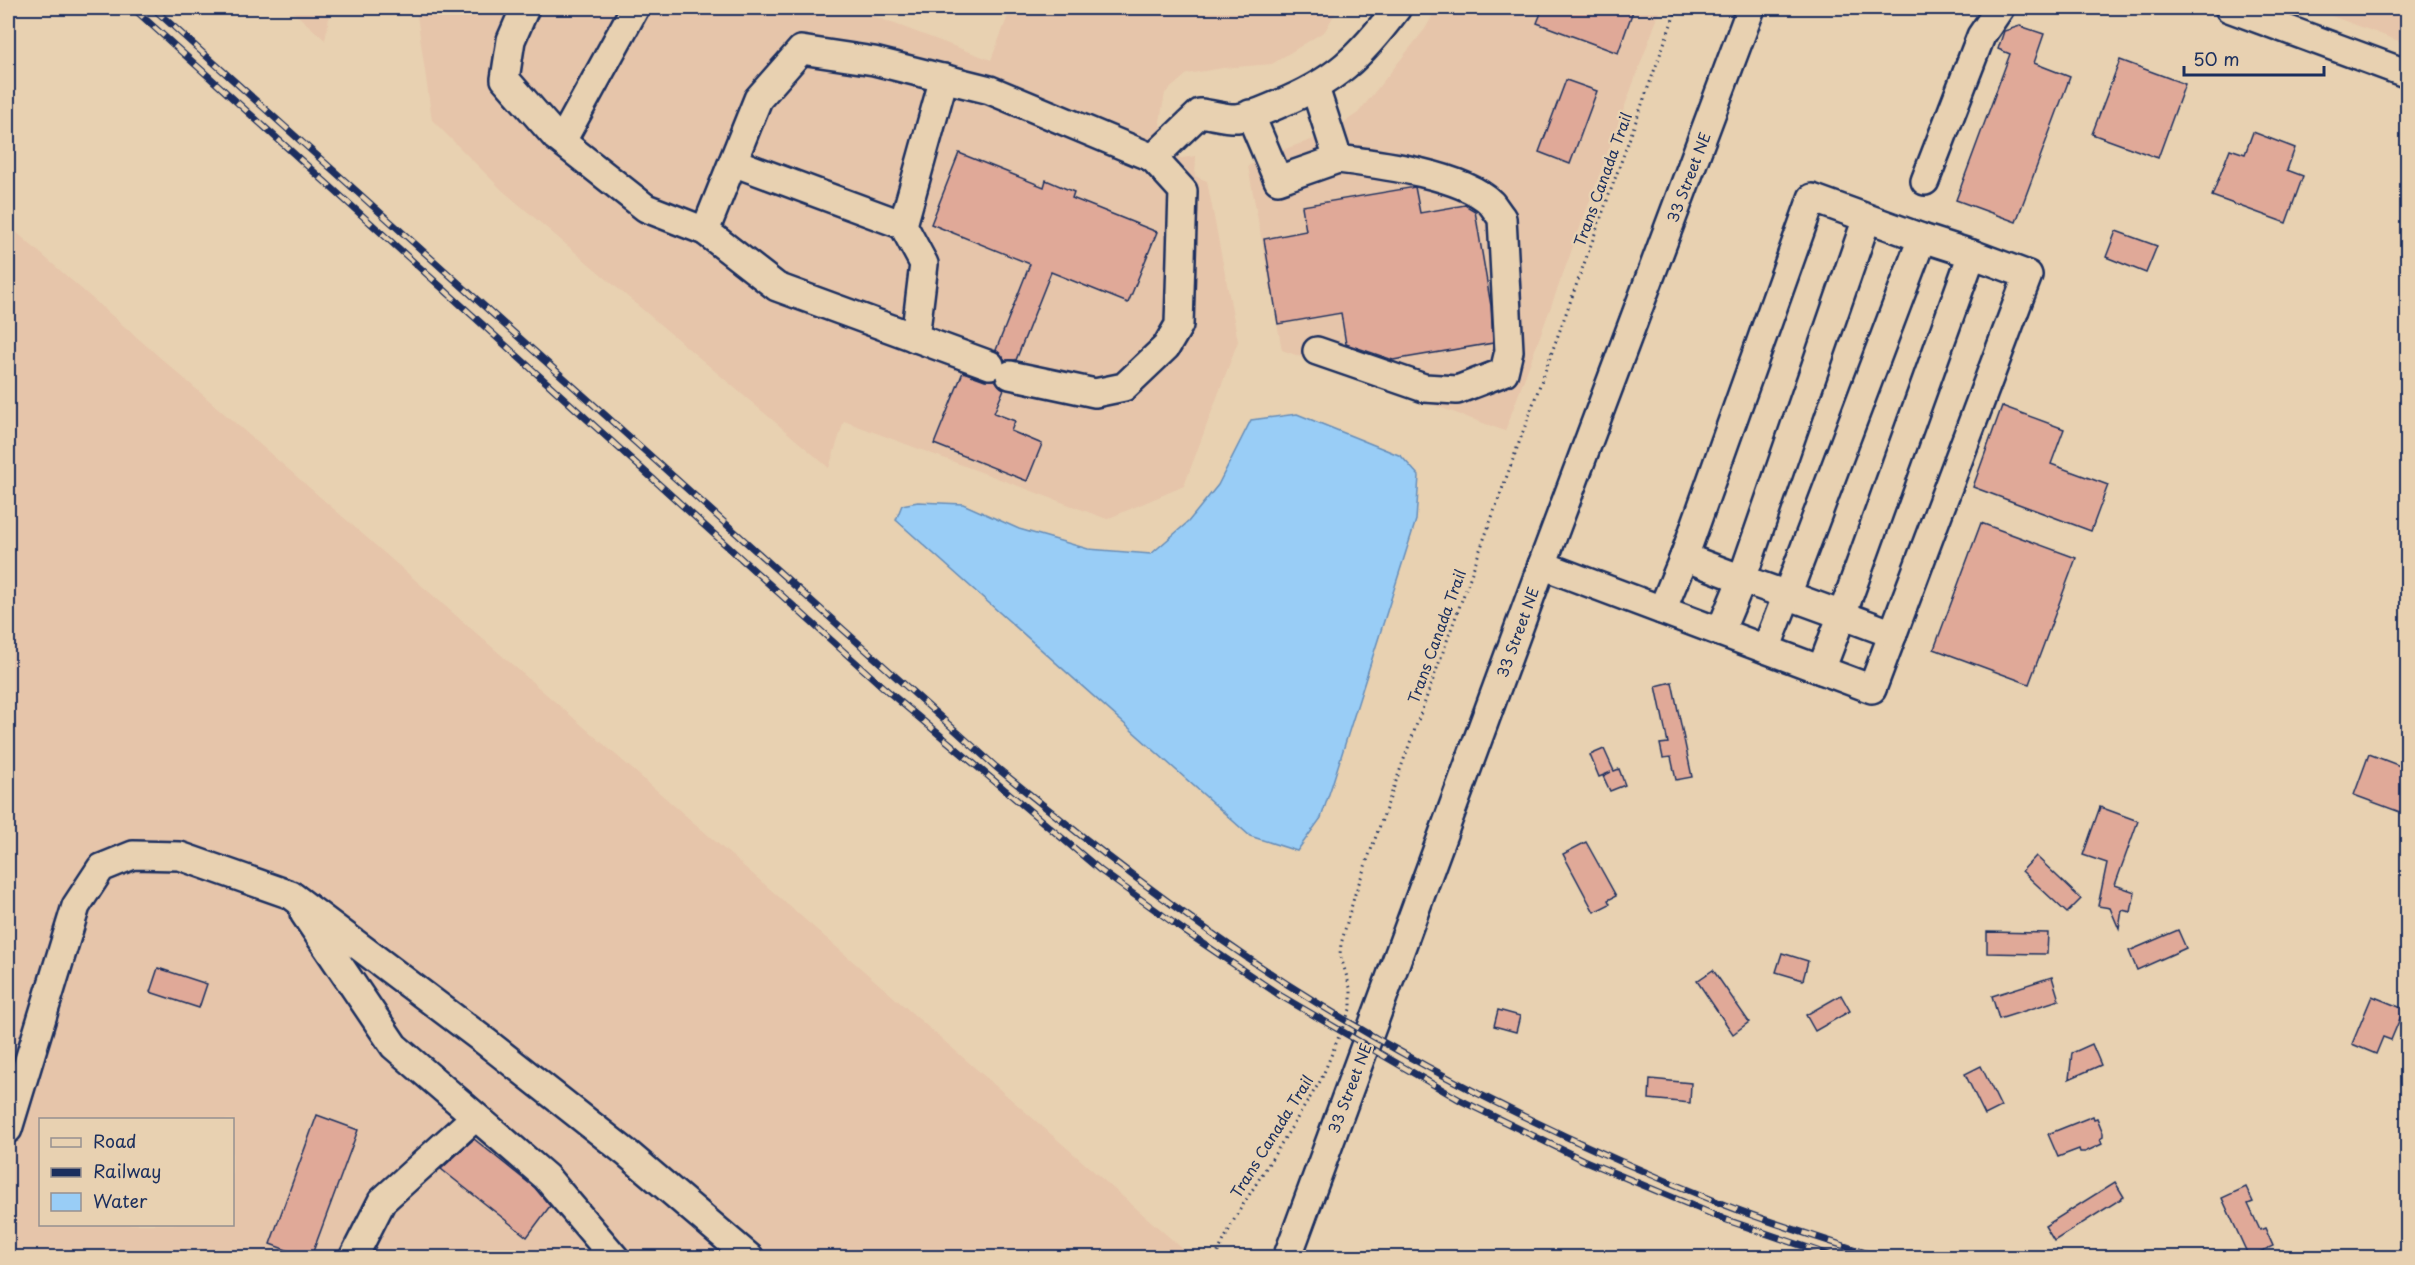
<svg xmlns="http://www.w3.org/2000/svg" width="2415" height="1265" font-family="'Playpen Sans',sans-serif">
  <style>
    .built { fill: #e6c5aa; fill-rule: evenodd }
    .water { fill: #99cdf6; stroke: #678eb9; stroke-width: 1.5 }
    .building { fill: #e0a998; stroke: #1b2f5e; stroke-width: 1.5 }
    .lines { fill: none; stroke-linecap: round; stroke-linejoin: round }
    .minor-casing { stroke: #1b2f5e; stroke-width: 32 }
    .path { stroke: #1b2f5e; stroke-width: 3; stroke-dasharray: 1.5 4.5; stroke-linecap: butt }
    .minor { stroke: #e8d1b1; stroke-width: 27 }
    .rail-casing { stroke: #1b2f5e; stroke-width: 7 }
    .rail { stroke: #e8d1b1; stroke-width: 4.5; stroke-dasharray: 14; stroke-linecap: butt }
    .labels { text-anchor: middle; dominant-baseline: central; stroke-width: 5; stroke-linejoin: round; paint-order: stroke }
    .street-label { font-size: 15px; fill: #1b2f5e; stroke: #e8d1b1 }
  </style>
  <rect width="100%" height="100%" fill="#e8d1b1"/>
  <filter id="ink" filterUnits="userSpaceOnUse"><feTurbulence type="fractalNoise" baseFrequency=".0167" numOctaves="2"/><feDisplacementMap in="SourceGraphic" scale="12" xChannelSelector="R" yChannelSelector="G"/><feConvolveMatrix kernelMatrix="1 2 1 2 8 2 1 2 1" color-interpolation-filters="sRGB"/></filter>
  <g filter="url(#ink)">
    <g class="built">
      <path d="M 289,8 L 328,8 L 329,18 L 325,40 Z"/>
      <path d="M 416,8 L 852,8 L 991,60 L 1011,8 L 1338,8 L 1325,31 L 1272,64 L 1223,68 L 1187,74 L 1165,93 L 1160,121 L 1162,141 L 1181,158 L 1196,156 L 1195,176 L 1207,181 L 1238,341 L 1184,486 L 1107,519 L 844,421 L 829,468 L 502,190 L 432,120 Z"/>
      <path d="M 1437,8 L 1661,8 L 1505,431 L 1282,350 L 1248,166 L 1268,155 L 1325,135 L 1358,113 L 1425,29 Z"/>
      <path d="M 2310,8 L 2407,8 L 2407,44 Z"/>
      <path d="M 8,225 L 1192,1257 L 8,1257 ZM 40,1120 L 232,1120 L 232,1224 L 40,1224 Z"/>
    </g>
    <path class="water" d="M 1297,414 L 1401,456 L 1419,476 L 1416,520 L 1332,785 L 1321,818 L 1297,851 L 1250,836 L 896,520 L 902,505 L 918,502 L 963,504 L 1019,529 L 1088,549 L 1151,554 L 1188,522 L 1218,485 L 1251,420 Z"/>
    <g class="building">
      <path d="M 1543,8 L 1634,8 L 1618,53 L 1537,23 Z"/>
      <path d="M 2020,26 L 2044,34 L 2034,63 L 2070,77 L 2016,222 L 1956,200 L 2010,54 L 1998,49 L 2004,31 Z"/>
      <path d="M 2120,60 L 2185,84 L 2158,158 L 2092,134 Z"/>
      <path d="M 1566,80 L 1597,91 L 1570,164 L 1539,152 Z"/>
      <path d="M 2253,132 L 2295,148 L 2287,170 L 2303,176 L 2286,223 L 2212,196 L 2230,149 L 2245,154 Z"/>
      <path d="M 959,153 L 1044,187 L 1046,180 L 1074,192 L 1072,198 L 1157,232 L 1128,303 L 1051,272 L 1016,360 L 1005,360 L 996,350 L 1030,264 L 931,224 Z"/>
      <path d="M 1415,187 L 1420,213 L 1465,205 L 1475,211 L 1491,306 L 1493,343 L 1393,360 L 1346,344 L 1341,313 L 1278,324 L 1264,239 L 1306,231 L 1302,206 Z"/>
      <path d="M 2116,231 L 2157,246 L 2146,273 L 2106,257 Z"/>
      <path d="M 963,372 L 985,380 L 995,380 L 1004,389 L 994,413 L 1015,421 L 1011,431 L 1042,444 L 1027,481 L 934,444 Z"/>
      <path d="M 2002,406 L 2064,429 L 2051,464 L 2108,485 L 2091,531 L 1973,487 Z"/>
      <path d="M 1981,523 L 2076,558 L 2029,684 L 1934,649 Z"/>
      <path d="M 1672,682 L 1692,777 L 1676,780 L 1671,757 L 1663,758 L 1660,744 L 1668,743 L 1656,686 Z"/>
      <path d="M 1604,749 L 1614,771 L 1619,769 L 1625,785 L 1610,791 L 1603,776 L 1611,772 L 1599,777 L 1590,755 Z"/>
      <path d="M 2369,754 L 2408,769 L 2408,815 L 2354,795 Z"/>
      <path d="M 2100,807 L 2138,821 L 2115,885 L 2135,892 L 2131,912 L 2122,910 L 2119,929 L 2110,908 L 2098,906 L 2107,863 L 2083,855 Z"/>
      <path d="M 1586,842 L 1616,896 L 1608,900 L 1610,904 L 1594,912 L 1563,854 Z"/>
      <path d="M 2036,856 L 2081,899 L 2067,913 L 2022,871 Z"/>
      <path d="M 2178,930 L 2186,948 L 2137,970 L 2129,951 Z"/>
      <path d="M 1987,932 L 2048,933 L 2047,954 L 1987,953 Z"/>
      <path d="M 1782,953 L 1808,961 L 1803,980 L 1776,972 Z"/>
      <path d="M 158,968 L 207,984 L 199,1008 L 150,992 Z"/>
      <path d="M 1713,970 L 1749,1022 L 1733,1034 L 1697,981 Z"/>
      <path d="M 2052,977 L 2059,1000 L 1999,1019 L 1992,996 Z"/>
      <path d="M 1841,995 L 1850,1011 L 1815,1031 L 1806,1015 Z"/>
      <path d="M 2372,996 L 2404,1009 L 2391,1040 L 2383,1037 L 2376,1054 L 2352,1044 Z"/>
      <path d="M 1498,1010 L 1520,1016 L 1516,1032 L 1494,1026 Z"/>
      <path d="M 2092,1044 L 2101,1065 L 2069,1079 L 2072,1053 Z"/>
      <path d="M 1981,1066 L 2001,1107 L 1985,1115 L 1965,1074 Z"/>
      <path d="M 1650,1079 L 1691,1083 L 1690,1103 L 1649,1099 Z"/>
      <path d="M 317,1115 L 358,1130 L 311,1257 L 306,1257 L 270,1244 Z"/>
      <path d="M 2093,1116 L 2094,1119 L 2097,1118 L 2103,1133 L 2103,1137 L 2100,1139 L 2102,1144 L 2085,1152 L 2080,1152 L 2079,1149 L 2058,1157 L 2048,1134 Z"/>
      <path d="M 474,1139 L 535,1188 L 550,1206 L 527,1237 L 441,1169 Z"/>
      <path d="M 2115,1182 L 2124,1197 L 2054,1241 L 2045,1226 Z"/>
      <path d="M 2246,1187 L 2253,1202 L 2248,1204 L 2260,1230 L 2265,1228 L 2273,1246 L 2249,1257 L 2222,1198 Z"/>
    </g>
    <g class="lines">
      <g class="minor-casing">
        <g id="minor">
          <path d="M 525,8 L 511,40 L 505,79 L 556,137 L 646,208 L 705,231"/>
          <path d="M 2229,8 L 2408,74"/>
          <path d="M 1315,88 L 1338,159 C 1377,164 1462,174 1491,203 C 1495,208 1498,213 1502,218 L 1509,351 L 1504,372 L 1457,390 L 1424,388 L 1317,351"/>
          <path d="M 1250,114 L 1278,180 L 1338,159"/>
          <path d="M 562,141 L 635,8"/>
          <path d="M 733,162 L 903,225"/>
          <path d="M 1925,181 L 1981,36 L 2000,8"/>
          <path d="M 1922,238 L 1972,254"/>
          <path d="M 915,338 L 924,264 L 903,225 L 944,78"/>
          <path d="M 990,365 L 777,287 L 705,231 L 758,99 L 801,50 L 874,61 L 990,90 L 1153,158 L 1200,113 C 1212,114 1226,119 1237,118 C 1251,117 1265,110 1277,105 C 1336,81 1360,57 1397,8"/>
          <path d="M 1010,375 L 1095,393 L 1124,387 L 1166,347 L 1179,325 L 1183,191 L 1153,158"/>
          <path d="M 1542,565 L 1872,689 L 2028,275 L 1972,254 L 1842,615 L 1787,595 L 1922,238 L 1867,218 L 1742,579 L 1684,557 L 1812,198 L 1867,218"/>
          <path d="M 1662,610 L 1684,557"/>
          <path d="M 1720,632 L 1742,579 L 1787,595 L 1766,649"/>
          <path d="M 1821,670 L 1842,615 L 1893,634"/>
          <path d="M 304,913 L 394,1046 L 546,1177 L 615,1258"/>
          <path d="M 8,1129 L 76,906 L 101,868 L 133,855 L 180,856 L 291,895 L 486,1042 L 628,1154 L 750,1258"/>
          <path d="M 353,1258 L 382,1201 L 475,1117"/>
          <path d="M 1287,1258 L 1542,565 L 1751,8"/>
        </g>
      </g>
      <path class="path" d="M 1215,1258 L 1236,1216 L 1321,1080 L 1351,1007 L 1351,991 L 1340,954 L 1341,944 L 1355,894 L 1677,8"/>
      <use href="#minor" class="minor"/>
      <g class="rail-casing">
        <g id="rail">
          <path d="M 133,8 L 884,688 L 1100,870 L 1186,932 L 1281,996 L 1460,1100 L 1583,1160 L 1724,1219 L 1838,1258"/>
          <path d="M 153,8 L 996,767 C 1090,844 1185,918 1287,984 C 1424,1072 1574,1145 1725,1205 C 1776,1225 1828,1240 1880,1258"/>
        </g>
      </g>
      <use href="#rail" class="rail"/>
    </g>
  </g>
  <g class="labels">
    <g class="street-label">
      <text transform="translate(1688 177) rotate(-69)">33 Street NE</text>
      <text transform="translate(1602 179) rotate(-70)">Trans Canada Trail</text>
      <text transform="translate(1517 632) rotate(-70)">33 Street NE</text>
      <text transform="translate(1436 636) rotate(-70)">Trans Canada Trail</text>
      <text transform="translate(1349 1088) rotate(-69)">33 Street NE</text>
      <text transform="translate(1271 1136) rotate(-58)">Trans Canada Trail</text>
    </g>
  </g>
  <rect width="2415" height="1265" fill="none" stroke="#e8d1b1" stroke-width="30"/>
  <rect x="15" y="15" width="2385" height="1235" fill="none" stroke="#1b2f5e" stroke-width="2" filter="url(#ink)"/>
  <rect x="39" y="1118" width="195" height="108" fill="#e8d1b1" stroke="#969090" stroke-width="1.5"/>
  <rect x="51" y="1138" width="30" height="9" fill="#e8d1b1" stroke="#969090" stroke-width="1.5"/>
  <text x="93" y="1148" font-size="18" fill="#1b2f5e">Road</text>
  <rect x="51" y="1168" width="30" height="9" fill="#1b2f5e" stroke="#969090" stroke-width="1.5"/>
  <text x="93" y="1178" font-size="18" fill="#1b2f5e">Railway</text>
  <rect x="51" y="1193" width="30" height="18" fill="#99cdf6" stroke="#969090" stroke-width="1.5"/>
  <text x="93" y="1208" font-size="18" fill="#1b2f5e">Water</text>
  <path d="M2184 66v9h140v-9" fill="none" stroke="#1b2f5e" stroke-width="3"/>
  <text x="2193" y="66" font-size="18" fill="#1b2f5e" stroke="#e8d1b1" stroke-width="4.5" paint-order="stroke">50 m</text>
</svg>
